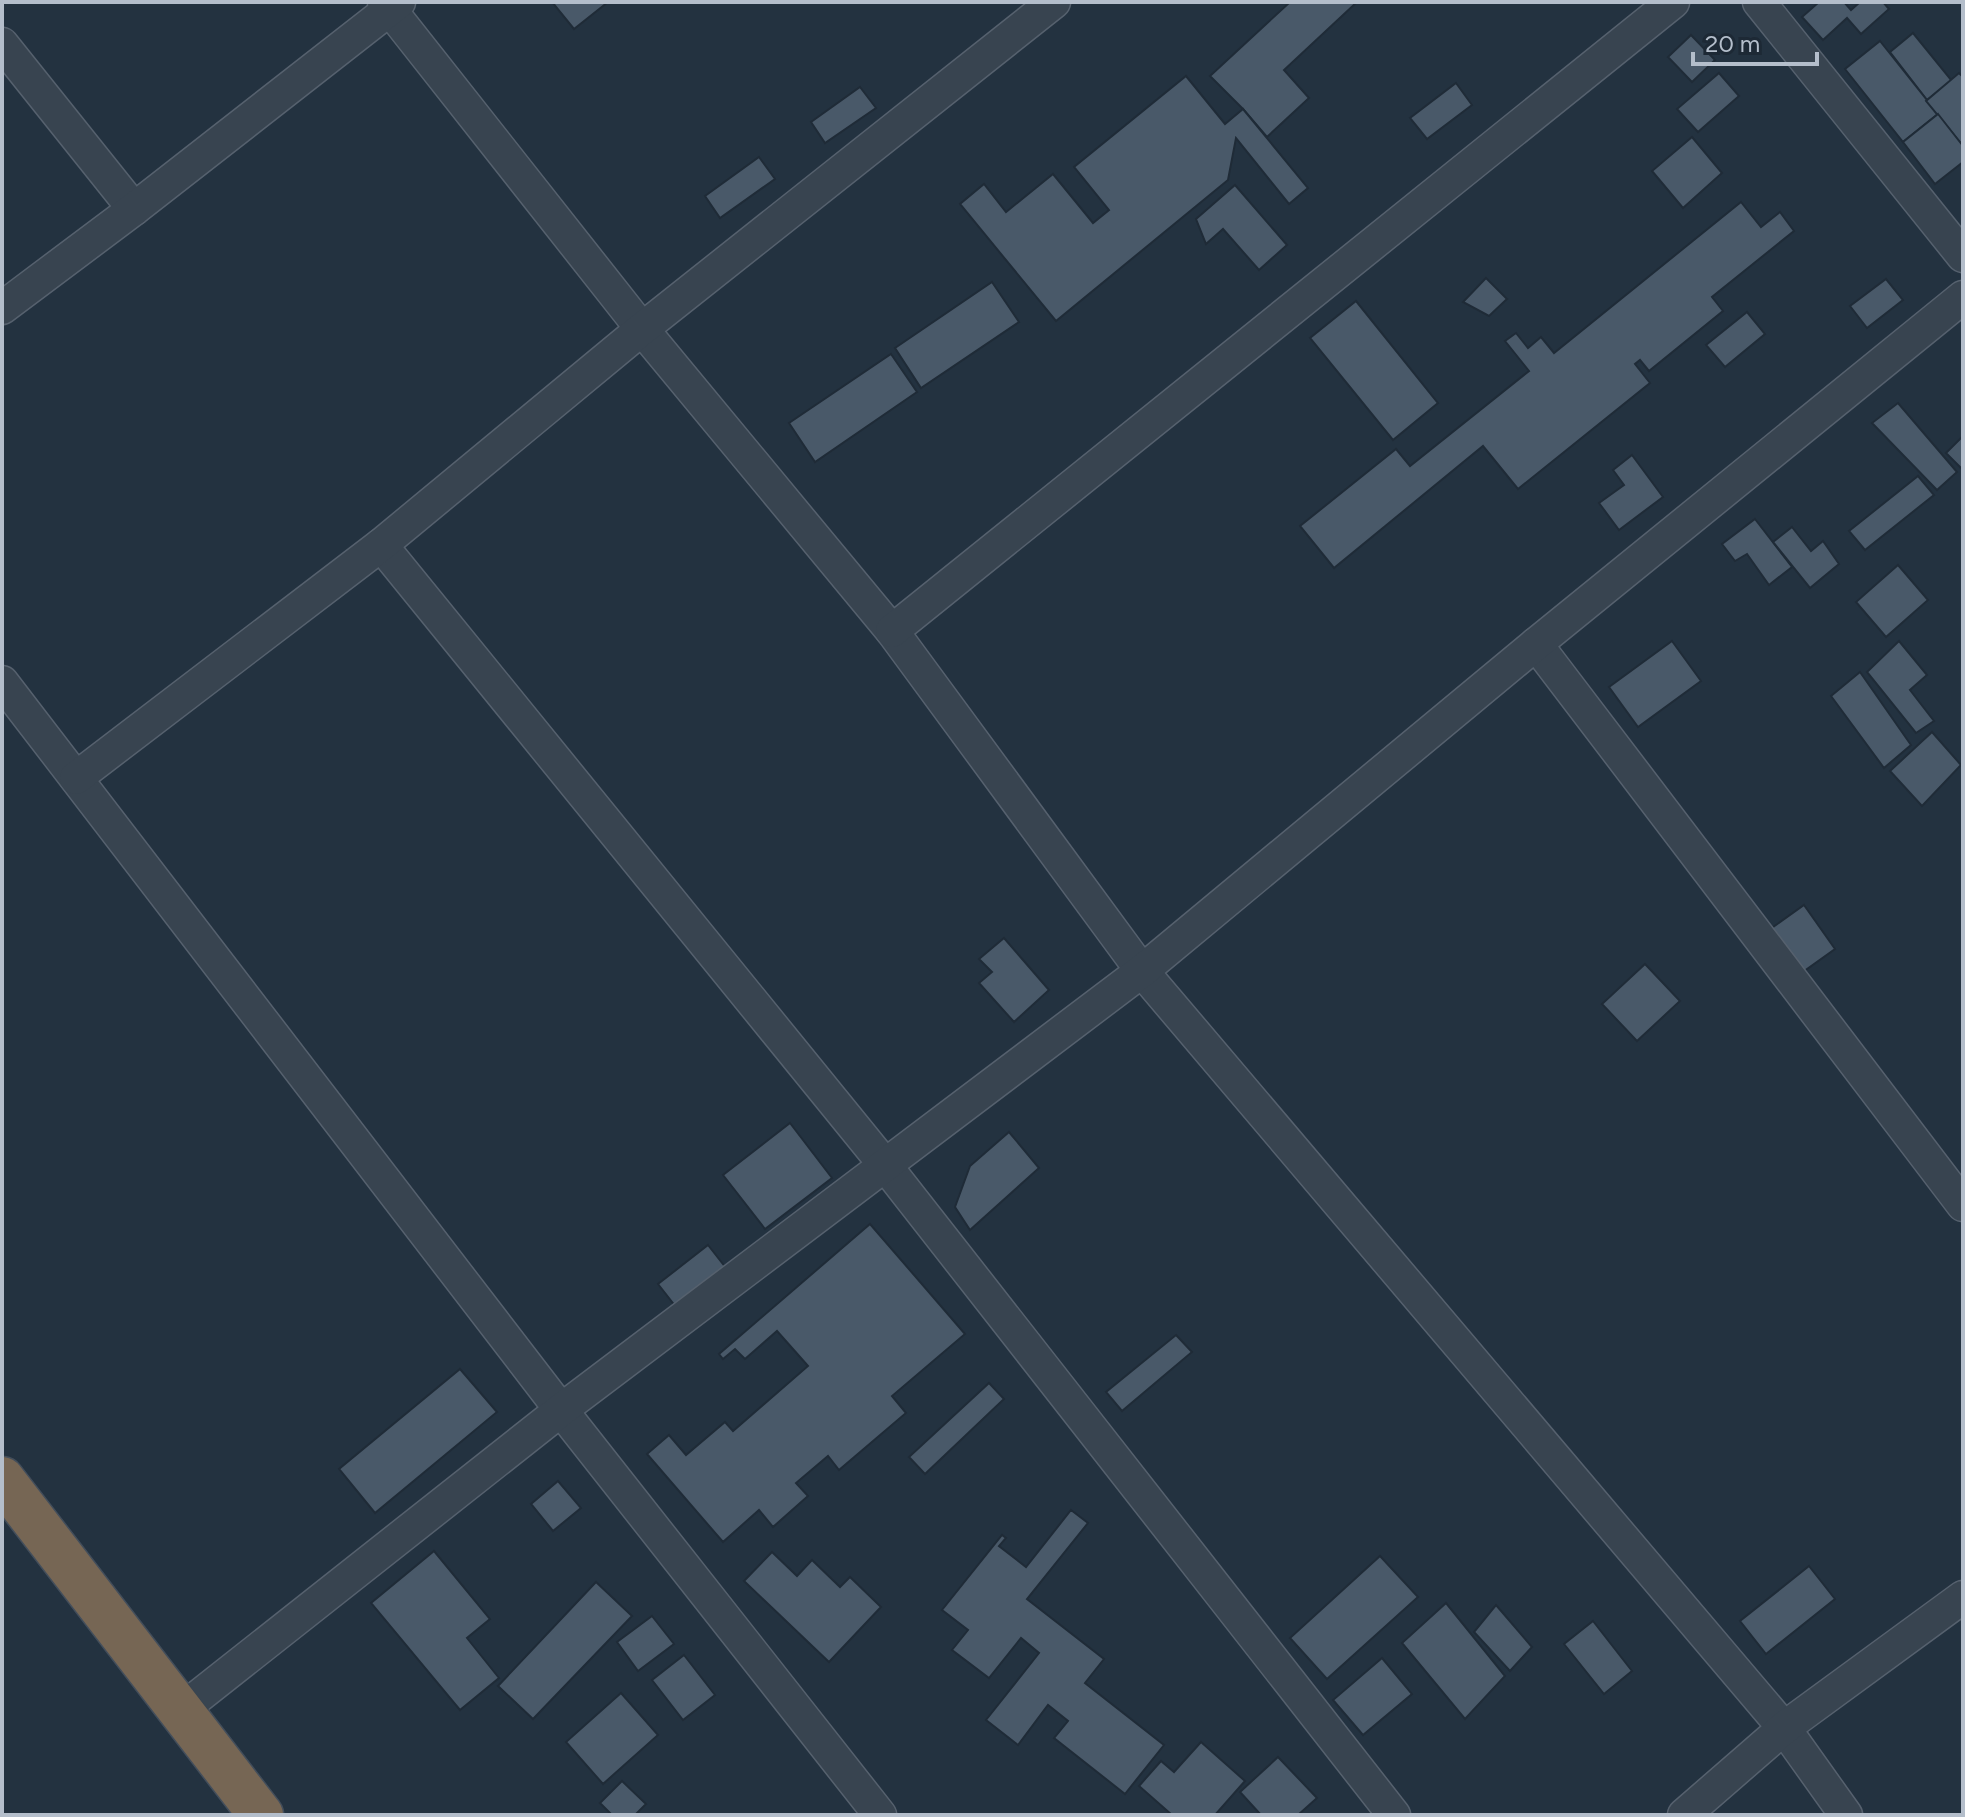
<svg xmlns="http://www.w3.org/2000/svg" width="1965" height="1817" font-family="Figtree,sans-serif">
  <style>
    .building { fill: #495969; stroke: #1f2b37; stroke-width: 2 }
    .lines { fill: none; stroke-linecap: round; stroke-linejoin: round }
    .street-casing { stroke: #56616e; stroke-width: 35 }
    .highway-casing { stroke: #434e5b; stroke-width: 47 }
    .street { stroke: #384450; stroke-width: 32 }
    .highway { stroke: #766654; stroke-width: 44 }
  </style>
  <rect width="100%" height="100%" fill="#233240"/>
  <g class="building">
    <path d="M 552,2 L 608,2 L 574,29 Z"/>
    <path d="M 1290,2 L 1357,2 L 1284,70 L 1309,98 L 1267,137 L 1243,109 L 1210,76 Z"/>
    <path d="M 1819,2 L 1844,2 L 1851,10 L 1860,2 L 1883,2 L 1889,9 L 1861,34 L 1847,18 L 1823,40 L 1802,17 Z"/>
    <path d="M 1913,33 L 1952,81 L 1927,100 L 1890,52 Z"/>
    <path d="M 1691,35 L 1715,60 L 1692,82 L 1668,57 Z"/>
    <path d="M 1880,41 L 1938,114 L 1903,142 L 1845,69 Z"/>
    <path d="M 1719,73 L 1739,96 L 1698,132 L 1677,109 Z"/>
    <path d="M 1959,73 L 1963,77 L 1963,146 L 1926,101 Z"/>
    <path d="M 1186,76 L 1225,124 L 1243,109 L 1308,188 L 1289,204 L 1236,138 L 1228,180 L 1056,321 L 960,204 L 984,184 L 1006,212 L 1053,174 L 1093,223 L 1109,210 L 1074,167 Z"/>
    <path d="M 1456,83 L 1472,105 L 1427,139 L 1410,118 Z"/>
    <path d="M 860,87 L 876,108 L 825,143 L 811,122 Z"/>
    <path d="M 1938,114 L 1963,146 L 1963,162 L 1935,184 L 1903,142 Z"/>
    <path d="M 1692,137 L 1722,173 L 1683,208 L 1652,171 Z"/>
    <path d="M 759,157 L 775,179 L 720,218 L 705,196 Z"/>
    <path d="M 1235,185 L 1287,245 L 1259,270 L 1223,229 L 1206,244 L 1196,219 Z"/>
    <path d="M 1741,202 L 1761,227 L 1780,212 L 1794,231 L 1712,297 L 1723,311 L 1649,371 L 1640,360 L 1635,364 L 1650,383 L 1518,489 L 1483,446 L 1334,568 L 1300,526 L 1396,449 L 1410,466 L 1529,371 L 1505,341 L 1516,333 L 1528,348 L 1541,337 L 1554,353 Z"/>
    <path d="M 1486,278 L 1507,299 L 1489,316 L 1463,302 Z"/>
    <path d="M 1886,279 L 1903,300 L 1867,328 L 1850,306 Z"/>
    <path d="M 992,282 L 1019,322 L 921,388 L 895,348 Z"/>
    <path d="M 1356,301 L 1438,403 L 1393,440 L 1310,338 Z"/>
    <path d="M 1747,312 L 1765,334 L 1725,367 L 1706,345 Z"/>
    <path d="M 891,354 L 917,392 L 815,462 L 789,423 Z"/>
    <path d="M 1898,403 L 1957,472 L 1937,490 L 1872,423 Z"/>
    <path d="M 1963,436 L 1963,468 L 1962,469 L 1946,453 Z"/>
    <path d="M 1632,455 L 1663,497 L 1619,530 L 1599,503 L 1624,485 L 1613,470 Z"/>
    <path d="M 1918,476 L 1934,495 L 1865,550 L 1849,531 Z"/>
    <path d="M 1755,519 L 1792,567 L 1769,585 L 1747,554 L 1735,561 L 1722,544 Z"/>
    <path d="M 1792,527 L 1811,551 L 1823,541 L 1839,564 L 1810,588 L 1773,542 Z"/>
    <path d="M 1898,565 L 1928,600 L 1886,637 L 1856,602 Z"/>
    <path d="M 1672,641 L 1701,681 L 1638,727 L 1609,687 Z"/>
    <path d="M 1899,641 L 1927,675 L 1910,690 L 1934,721 L 1916,733 L 1867,672 Z"/>
    <path d="M 1860,672 L 1911,745 L 1884,768 L 1831,696 Z"/>
    <path d="M 1932,732 L 1961,765 L 1922,806 L 1890,771 Z"/>
    <path d="M 1804,905 L 1835,949 L 1800,974 L 1769,930 Z"/>
    <path d="M 1004,938 L 1049,990 L 1014,1022 L 979,983 L 992,972 L 979,959 Z"/>
    <path d="M 1645,964 L 1680,1001 L 1637,1041 L 1602,1004 Z"/>
    <path d="M 790,1123 L 832,1178 L 765,1229 L 723,1175 Z"/>
    <path d="M 1009,1132 L 1039,1168 L 970,1230 L 955,1207 L 970,1166 Z"/>
    <path d="M 870,1224 L 965,1334 L 892,1396 L 906,1413 L 839,1470 L 828,1456 L 796,1483 L 808,1496 L 773,1527 L 759,1510 L 723,1542 L 647,1454 L 669,1435 L 686,1455 L 725,1422 L 733,1431 L 808,1366 L 777,1331 L 745,1359 L 735,1349 L 723,1359 L 719,1354 Z"/>
    <path d="M 708,1245 L 726,1268 L 676,1307 L 658,1284 Z"/>
    <path d="M 1176,1335 L 1192,1352 L 1122,1411 L 1106,1392 Z"/>
    <path d="M 460,1369 L 497,1412 L 375,1513 L 339,1469 Z"/>
    <path d="M 989,1383 L 1004,1399 L 925,1474 L 909,1457 Z"/>
    <path d="M 558,1481 L 581,1508 L 553,1531 L 531,1504 Z"/>
    <path d="M 1071,1510 L 1088,1523 L 1027,1599 L 1104,1659 L 1085,1683 L 1164,1745 L 1125,1794 L 1054,1738 L 1068,1721 L 1048,1705 L 1018,1745 L 986,1720 L 1039,1653 L 1021,1638 L 989,1678 L 952,1650 L 968,1630 L 942,1610 L 1002,1535 L 1006,1538 L 999,1546 L 1026,1567 Z"/>
    <path d="M 434,1551 L 490,1619 L 467,1638 L 499,1678 L 460,1710 L 371,1603 Z"/>
    <path d="M 772,1552 L 797,1576 L 812,1560 L 840,1587 L 850,1577 L 881,1607 L 829,1662 L 744,1581 Z"/>
    <path d="M 1380,1556 L 1418,1597 L 1327,1679 L 1290,1638 Z"/>
    <path d="M 1809,1566 L 1835,1599 L 1766,1654 L 1740,1621 Z"/>
    <path d="M 596,1582 L 632,1616 L 533,1719 L 498,1686 Z"/>
    <path d="M 1446,1603 L 1505,1676 L 1465,1719 L 1402,1643 Z"/>
    <path d="M 1496,1605 L 1532,1647 L 1510,1671 L 1474,1632 Z"/>
    <path d="M 652,1616 L 674,1644 L 638,1671 L 617,1642 Z"/>
    <path d="M 1593,1621 L 1632,1671 L 1604,1694 L 1564,1644 Z"/>
    <path d="M 684,1655 L 715,1695 L 683,1720 L 652,1680 Z"/>
    <path d="M 1382,1658 L 1412,1694 L 1363,1735 L 1333,1700 Z"/>
    <path d="M 621,1693 L 658,1735 L 603,1784 L 566,1742 Z"/>
    <path d="M 1201,1742 L 1245,1781 L 1215,1815 L 1172,1815 L 1139,1786 L 1161,1761 L 1174,1772 Z"/>
    <path d="M 1278,1757 L 1317,1798 L 1298,1815 L 1261,1815 L 1240,1792 Z"/>
    <path d="M 622,1781 L 646,1804 L 635,1815 L 612,1815 L 600,1803 Z"/>
  </g>
  <g class="lines">
    <g class="street-casing">
      <g id="street">
        <path d="M 384,2 L 642,329 L 892,631 L 1142,971 L 1784,1728 L 1846,1815"/>
        <path d="M 1759,2 L 1963,256"/>
        <path d="M 2,44 L 134,209"/>
        <path d="M 2,308 L 134,209 L 399,2"/>
        <path d="M 381,545 L 885,1165 L 1394,1815"/>
        <path d="M 892,631 L 1673,2"/>
        <path d="M 1536,644 L 1963,1205"/>
        <path d="M 2,682 L 561,1410 L 880,1815"/>
        <path d="M 76,778 L 381,545 L 642,329 L 1054,2"/>
        <path d="M 180,1711 L 561,1410 L 1142,971 L 1536,644 L 1963,297"/>
        <path d="M 1684,1815 L 1784,1728 L 1963,1597"/>
      </g>
    </g>
    <g class="highway-casing">
      <path id="highway" d="M 2,1479 L 261,1815"/>
    </g>
    <use href="#street" class="street"/>
    <use href="#highway" class="highway"/>
  </g>
  <rect width="1965" height="1817" fill="none" stroke="#b4becb" stroke-width="8"/>
  <path d="M1693 52v12h124v-12" fill="none" stroke="#b4becb" stroke-width="4"/>
  <text x="1705" y="52" font-size="24" fill="#b4becb" stroke="#1d2935" stroke-width="6" paint-order="stroke">20 m</text>
</svg>
